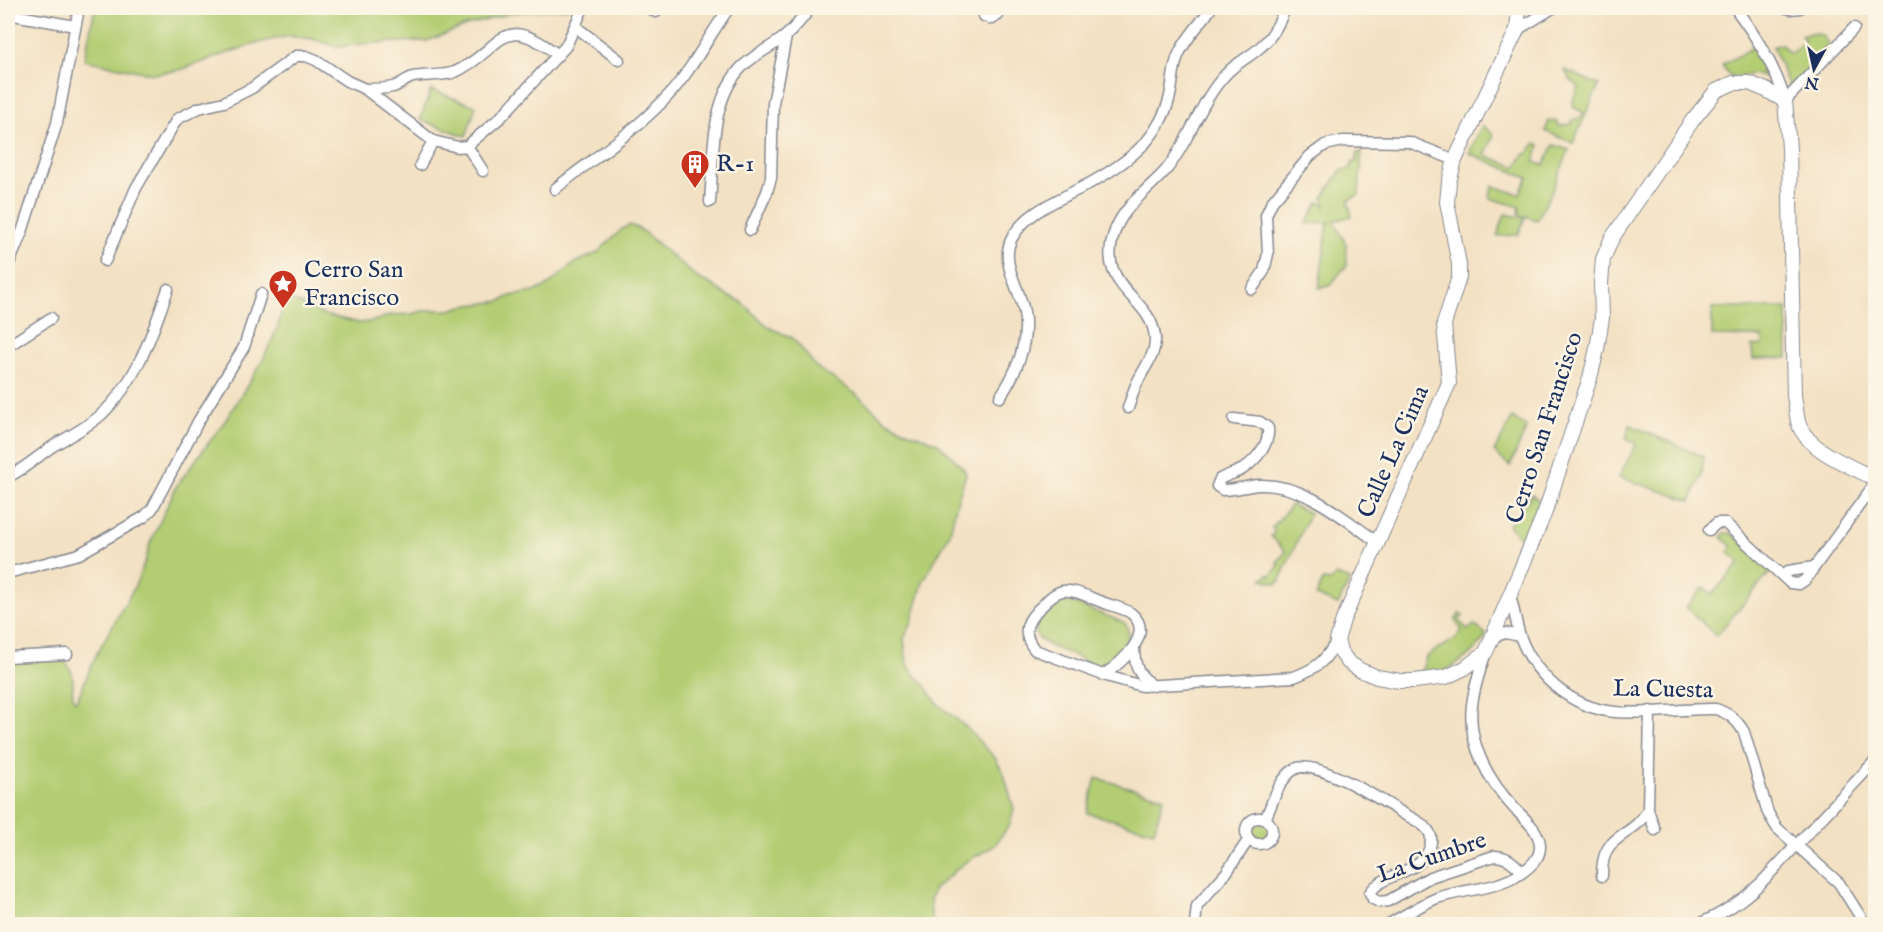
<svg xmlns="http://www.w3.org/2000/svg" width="1883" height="932" font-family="'IM FELL English',serif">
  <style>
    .green { fill: #b3cd73; stroke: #677e68; stroke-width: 1.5 }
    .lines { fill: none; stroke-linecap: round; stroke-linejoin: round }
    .minor-casing { stroke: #878890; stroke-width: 13 }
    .tertiary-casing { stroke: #878890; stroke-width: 16 }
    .minor { stroke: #fff; stroke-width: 10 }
    .tertiary { stroke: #fff; stroke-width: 14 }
    .labels { text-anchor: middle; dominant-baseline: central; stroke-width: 5; stroke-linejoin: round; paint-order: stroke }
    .poi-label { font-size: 24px; fill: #1b2f5e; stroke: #fcf5e5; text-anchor: start }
    .street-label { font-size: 24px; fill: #1b2f5e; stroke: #fcf5e5 }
  </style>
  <rect width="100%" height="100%" fill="#fcf5e5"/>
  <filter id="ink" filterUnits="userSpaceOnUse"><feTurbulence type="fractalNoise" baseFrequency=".0167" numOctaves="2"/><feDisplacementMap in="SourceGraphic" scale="12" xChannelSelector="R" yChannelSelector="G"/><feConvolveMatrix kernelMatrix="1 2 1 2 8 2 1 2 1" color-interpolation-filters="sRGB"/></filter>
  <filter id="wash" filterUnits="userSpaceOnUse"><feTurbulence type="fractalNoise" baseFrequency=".008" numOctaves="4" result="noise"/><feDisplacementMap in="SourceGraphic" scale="24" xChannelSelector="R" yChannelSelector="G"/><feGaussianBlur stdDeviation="1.35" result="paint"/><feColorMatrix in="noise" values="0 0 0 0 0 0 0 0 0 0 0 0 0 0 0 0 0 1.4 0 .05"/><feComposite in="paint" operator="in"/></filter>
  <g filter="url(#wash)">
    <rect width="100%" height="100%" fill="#f3e1c3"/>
    <g class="green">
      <path d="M 95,8 L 568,8 L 511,13 L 466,26 L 427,41 L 373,43 L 338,47 L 312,39 L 289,36 L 253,44 L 180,70 L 153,74 L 84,60 Z"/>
      <path d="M 1810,33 L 1822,35 L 1829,45 L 1790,89 L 1773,47 L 1781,44 L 1790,54 L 1805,40 L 1801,36 Z"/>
      <path d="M 1755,46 L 1773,78 L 1755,74 L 1730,77 L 1722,65 Z"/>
      <path d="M 1565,70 L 1599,85 L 1573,143 L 1545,131 L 1549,121 L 1558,122 L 1559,126 L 1572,124 L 1572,120 L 1580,118 L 1584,113 L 1573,107 L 1573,100 L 1579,87 L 1569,79 Z"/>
      <path d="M 431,90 L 476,106 L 466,136 L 420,120 Z"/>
      <path d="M 1482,125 L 1494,135 L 1485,155 L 1516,167 L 1524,155 L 1529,152 L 1536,143 L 1540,145 L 1534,162 L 1544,165 L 1554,145 L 1569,150 L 1553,189 L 1537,220 L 1519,214 L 1520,207 L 1489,198 L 1493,186 L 1519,194 L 1528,178 L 1469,153 Z"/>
      <path d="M 1362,151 L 1359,195 L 1348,200 L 1352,216 L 1334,221 L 1346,244 L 1347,265 L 1329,286 L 1319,288 L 1328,223 L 1331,222 L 1306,224 L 1319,202 L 1325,206 L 1323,198 L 1341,170 L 1351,169 L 1352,163 L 1357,161 L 1357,154 Z"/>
      <path d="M 1505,214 L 1525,218 L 1518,235 L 1497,236 Z"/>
      <path d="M 630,225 L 641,230 L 699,279 L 709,283 L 728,296 L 740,301 L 770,328 L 793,338 L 816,367 L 856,394 L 887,421 L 909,432 L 938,443 L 964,469 L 966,474 L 957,502 L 950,533 L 923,582 L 911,625 L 904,638 L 905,648 L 907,662 L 913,673 L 926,686 L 937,703 L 966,727 L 995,758 L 1004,774 L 1014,809 L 1010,825 L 994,846 L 964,863 L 933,890 L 930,900 L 932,924 L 8,924 L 8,655 C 31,655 68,647 73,678 C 74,686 70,694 75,701 L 77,700 L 96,655 L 135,586 L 146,559 L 150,543 L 177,485 L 225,421 L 262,362 L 278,326 L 284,302 L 294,301 L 324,315 L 360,323 L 374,321 L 391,315 L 412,314 L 426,310 L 450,310 L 463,306 L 501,301 L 510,296 L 534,292 L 547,286 L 575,263 L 597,253 L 622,229 Z"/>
      <path d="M 1712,308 L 1787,308 L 1788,358 L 1753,359 L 1752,346 L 1763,345 L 1762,337 L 1712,336 Z"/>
      <path d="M 1512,418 L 1527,427 L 1510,466 L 1494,452 Z"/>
      <path d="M 1630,425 L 1704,457 L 1701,477 L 1691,501 L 1619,477 L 1636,444 L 1626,438 Z"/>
      <path d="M 1532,494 L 1540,502 L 1524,542 L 1508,525 Z"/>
      <path d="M 1291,505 L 1310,513 L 1278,584 L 1262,579 L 1268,574 L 1270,576 L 1279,566 L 1277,562 L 1286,552 L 1271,536 L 1275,532 L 1272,528 Z"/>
      <path d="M 1724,533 L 1731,533 L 1772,570 L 1716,636 L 1686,607 L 1704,587 L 1712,594 L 1740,563 L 1728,552 L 1732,547 L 1722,537 Z"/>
      <path d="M 1336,575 L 1350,580 L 1338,605 L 1316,596 L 1323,580 L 1331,581 Z"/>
      <path d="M 1057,598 L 1066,600 L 1125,623 C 1130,633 1130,638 1123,648 C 1118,654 1113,666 1104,667 C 1094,667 1082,659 1073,655 C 1054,647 1023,641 1041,615 C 1046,608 1050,602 1057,598 Z"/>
      <path d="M 1460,613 L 1463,616 L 1459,620 L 1468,630 L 1474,625 L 1487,635 C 1470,657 1450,674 1422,675 L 1426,657 C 1432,654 1437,648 1443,646 C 1452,641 1457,639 1462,630 L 1455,621 Z"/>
      <path d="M 1096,778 L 1164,797 L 1154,831 L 1087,813 Z"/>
      <circle cx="1259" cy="831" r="13"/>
    </g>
  </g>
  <g filter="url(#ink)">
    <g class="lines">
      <g class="minor-casing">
        <g id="minor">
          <path d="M 649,8 L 656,12"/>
          <path d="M 983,8 L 984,16 L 992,19 L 998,15 L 1002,8"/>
          <path d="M 1735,8 C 1756,36 1776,67 1785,101"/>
          <path d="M 1786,8 L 1790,9 L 1800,8"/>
          <path d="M 8,14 L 75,26"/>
          <path d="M 576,27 L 619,60"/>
          <path d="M 1517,30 L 1553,8"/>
          <path d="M 365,89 C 374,89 384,89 393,87 C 400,85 406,79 413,77 C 425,75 445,76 455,72 C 502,51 499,9 558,55"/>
          <path d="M 1785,101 L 1854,28"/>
          <path d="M 467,146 L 483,171"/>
          <path d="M 420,165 L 433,141"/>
          <path d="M 555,189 C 592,159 633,133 666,98 C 691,72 708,37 729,8"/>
          <path d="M 710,202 C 714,160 709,105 739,70 C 751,56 769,49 783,38 C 794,30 802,18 811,8"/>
          <path d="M 750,230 L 767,192 L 771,178 L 773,103 L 786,37"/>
          <path d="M 105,261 L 136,188 L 177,119 L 199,108 L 224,102 L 252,88 L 296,56 L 306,56 L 316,60 L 347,81 L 365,89 L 433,141 L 458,147 L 467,146 L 501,117 L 566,46 L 583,8"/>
          <path d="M 8,266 L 22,232 L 57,123 L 79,8"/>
          <path d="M 1252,289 L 1264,271 L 1268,254 L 1266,215 L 1272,202 L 1310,156 L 1325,145 L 1343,141 L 1409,142 L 1455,160"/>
          <path d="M 8,346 L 51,318"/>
          <path d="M 1000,397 C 1017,372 1029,343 1024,312 C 1020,287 999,263 1012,238 C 1026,212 1057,201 1081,188 C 1102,177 1124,164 1141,147 C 1154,135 1166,114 1170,96 C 1173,83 1173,68 1178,56 C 1185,38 1201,24 1211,8"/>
          <path d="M 1128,408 C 1131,400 1133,391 1137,383 C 1144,367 1156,356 1155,337 C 1151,295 1092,288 1116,228 C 1126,204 1149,189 1166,170 C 1190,141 1200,101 1226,74 C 1235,64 1248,58 1258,49 C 1272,38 1279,24 1285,8"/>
          <path d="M 1234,419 L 1260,422 L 1268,428 C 1270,444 1256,460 1243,469 C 1236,473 1227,475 1220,479 L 1217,486 L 1223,490 C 1235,490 1247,486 1259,485 C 1304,483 1344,519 1379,543"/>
          <path d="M 8,477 C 24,469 37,457 53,446 C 69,436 88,427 102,414 C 137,381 153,332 168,289"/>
          <path d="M 1709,530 L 1717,523 L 1725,523 L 1790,583 L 1799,584 L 1805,580 L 1876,482"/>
          <path d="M 8,573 L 79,554 L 144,517 L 152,509 L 199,420 L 244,347 L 261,294"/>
          <path d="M 1784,577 L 1788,571 L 1814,567"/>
          <path d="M 1510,596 C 1514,609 1516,623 1520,636 C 1535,677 1572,708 1615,712 C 1649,715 1683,708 1716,709 C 1730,714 1737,720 1744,732 L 1768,813 L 1777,828 L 1839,883 L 1865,924"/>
          <path d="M 1492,637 L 1506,633 L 1520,636"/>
          <path d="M 1134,648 C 1135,668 1137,673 1153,686"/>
          <path d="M 8,657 L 67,654"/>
          <path d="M 1103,675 C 1119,665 1156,634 1132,614 C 1125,608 1111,606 1102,602 C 1090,598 1075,589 1062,591 C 1054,593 1049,598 1044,604 C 1028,618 1019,631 1035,650 L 1103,675 L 1142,686 L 1294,677 C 1317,668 1325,662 1337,640"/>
          <path d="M 1648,810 L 1650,711"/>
          <circle cx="1259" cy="831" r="13"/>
          <path d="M 1265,820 C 1272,804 1279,778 1295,769 C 1314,758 1385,802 1404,814 C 1415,820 1433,827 1431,842 C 1427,875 1384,870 1370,893 L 1373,899 L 1379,902 L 1388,901 L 1430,877 L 1494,856 C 1508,856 1513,863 1523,872"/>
          <path d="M 1602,876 C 1601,831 1631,841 1648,810 L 1655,830"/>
          <path d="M 1195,924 L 1197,906 L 1226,873 L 1249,839"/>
          <path d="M 1389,924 C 1404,916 1420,905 1437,898 C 1464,889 1495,890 1520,874 C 1530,867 1541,858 1540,845 C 1539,830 1524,818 1514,808 C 1489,781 1467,744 1472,705 C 1474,687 1480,670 1486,652"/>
          <path d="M 1699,924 C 1723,914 1742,901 1761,883 L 1876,760"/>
        </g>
      </g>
      <g class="tertiary-casing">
        <path id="tertiary" d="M 1519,8 L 1517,30 L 1455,160 L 1449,182 L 1447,202 L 1459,264 L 1459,277 L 1444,324 L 1449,383 L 1343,620 L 1337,640 L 1340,651 L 1348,662 L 1360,670 L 1377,677 L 1400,681 L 1415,681 L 1446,677 L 1465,668 L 1486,652 L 1545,512 L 1590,378 L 1597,349 L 1602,318 L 1601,283 L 1603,259 L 1612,238 L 1692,121 L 1716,91 L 1733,83 L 1749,83 L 1766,90 L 1785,101 L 1789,148 L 1794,396 C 1796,405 1796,416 1799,425 C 1809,451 1852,467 1876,479"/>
      </g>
      <use href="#minor" class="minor"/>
      <use href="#tertiary" class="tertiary"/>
    </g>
  </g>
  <defs>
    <g id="building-pin" transform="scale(1.5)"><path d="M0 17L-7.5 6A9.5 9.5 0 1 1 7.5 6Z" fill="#c8321e" stroke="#fcf5e5"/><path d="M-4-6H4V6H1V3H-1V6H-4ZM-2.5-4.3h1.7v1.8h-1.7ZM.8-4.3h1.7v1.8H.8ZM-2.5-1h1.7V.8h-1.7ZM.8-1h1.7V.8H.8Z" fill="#fff"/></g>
    <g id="sight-pin" transform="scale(1.5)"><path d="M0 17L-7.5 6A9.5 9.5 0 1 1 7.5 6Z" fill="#c8321e" stroke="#fcf5e5"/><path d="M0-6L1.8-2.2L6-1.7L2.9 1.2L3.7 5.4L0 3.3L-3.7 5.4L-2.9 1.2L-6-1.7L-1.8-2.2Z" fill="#fff"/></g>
  </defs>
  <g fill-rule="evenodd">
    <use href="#building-pin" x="695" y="164"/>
    <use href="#sight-pin" x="283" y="284"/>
  </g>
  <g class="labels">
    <g class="poi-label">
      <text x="716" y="164">R-1</text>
      <text x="304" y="270">Cerro San<tspan x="304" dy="28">Francisco</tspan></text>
    </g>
    <g class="street-label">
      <text transform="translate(1545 428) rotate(-72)">Cerro San Francisco</text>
      <text transform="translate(1394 452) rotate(-66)">Calle La Cima</text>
      <text transform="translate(1663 690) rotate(1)">La Cuesta</text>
      <text transform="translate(1432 858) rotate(-19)">La Cumbre</text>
    </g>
  </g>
  <rect width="1883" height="932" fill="none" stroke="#fcf5e5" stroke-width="30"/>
  <g transform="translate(1814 69) rotate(188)" stroke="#fcf5e5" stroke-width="4.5" paint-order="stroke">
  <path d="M0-4.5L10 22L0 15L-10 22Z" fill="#1b2f5e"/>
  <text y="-9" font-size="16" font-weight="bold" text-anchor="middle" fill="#1b2f5e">N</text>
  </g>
</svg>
